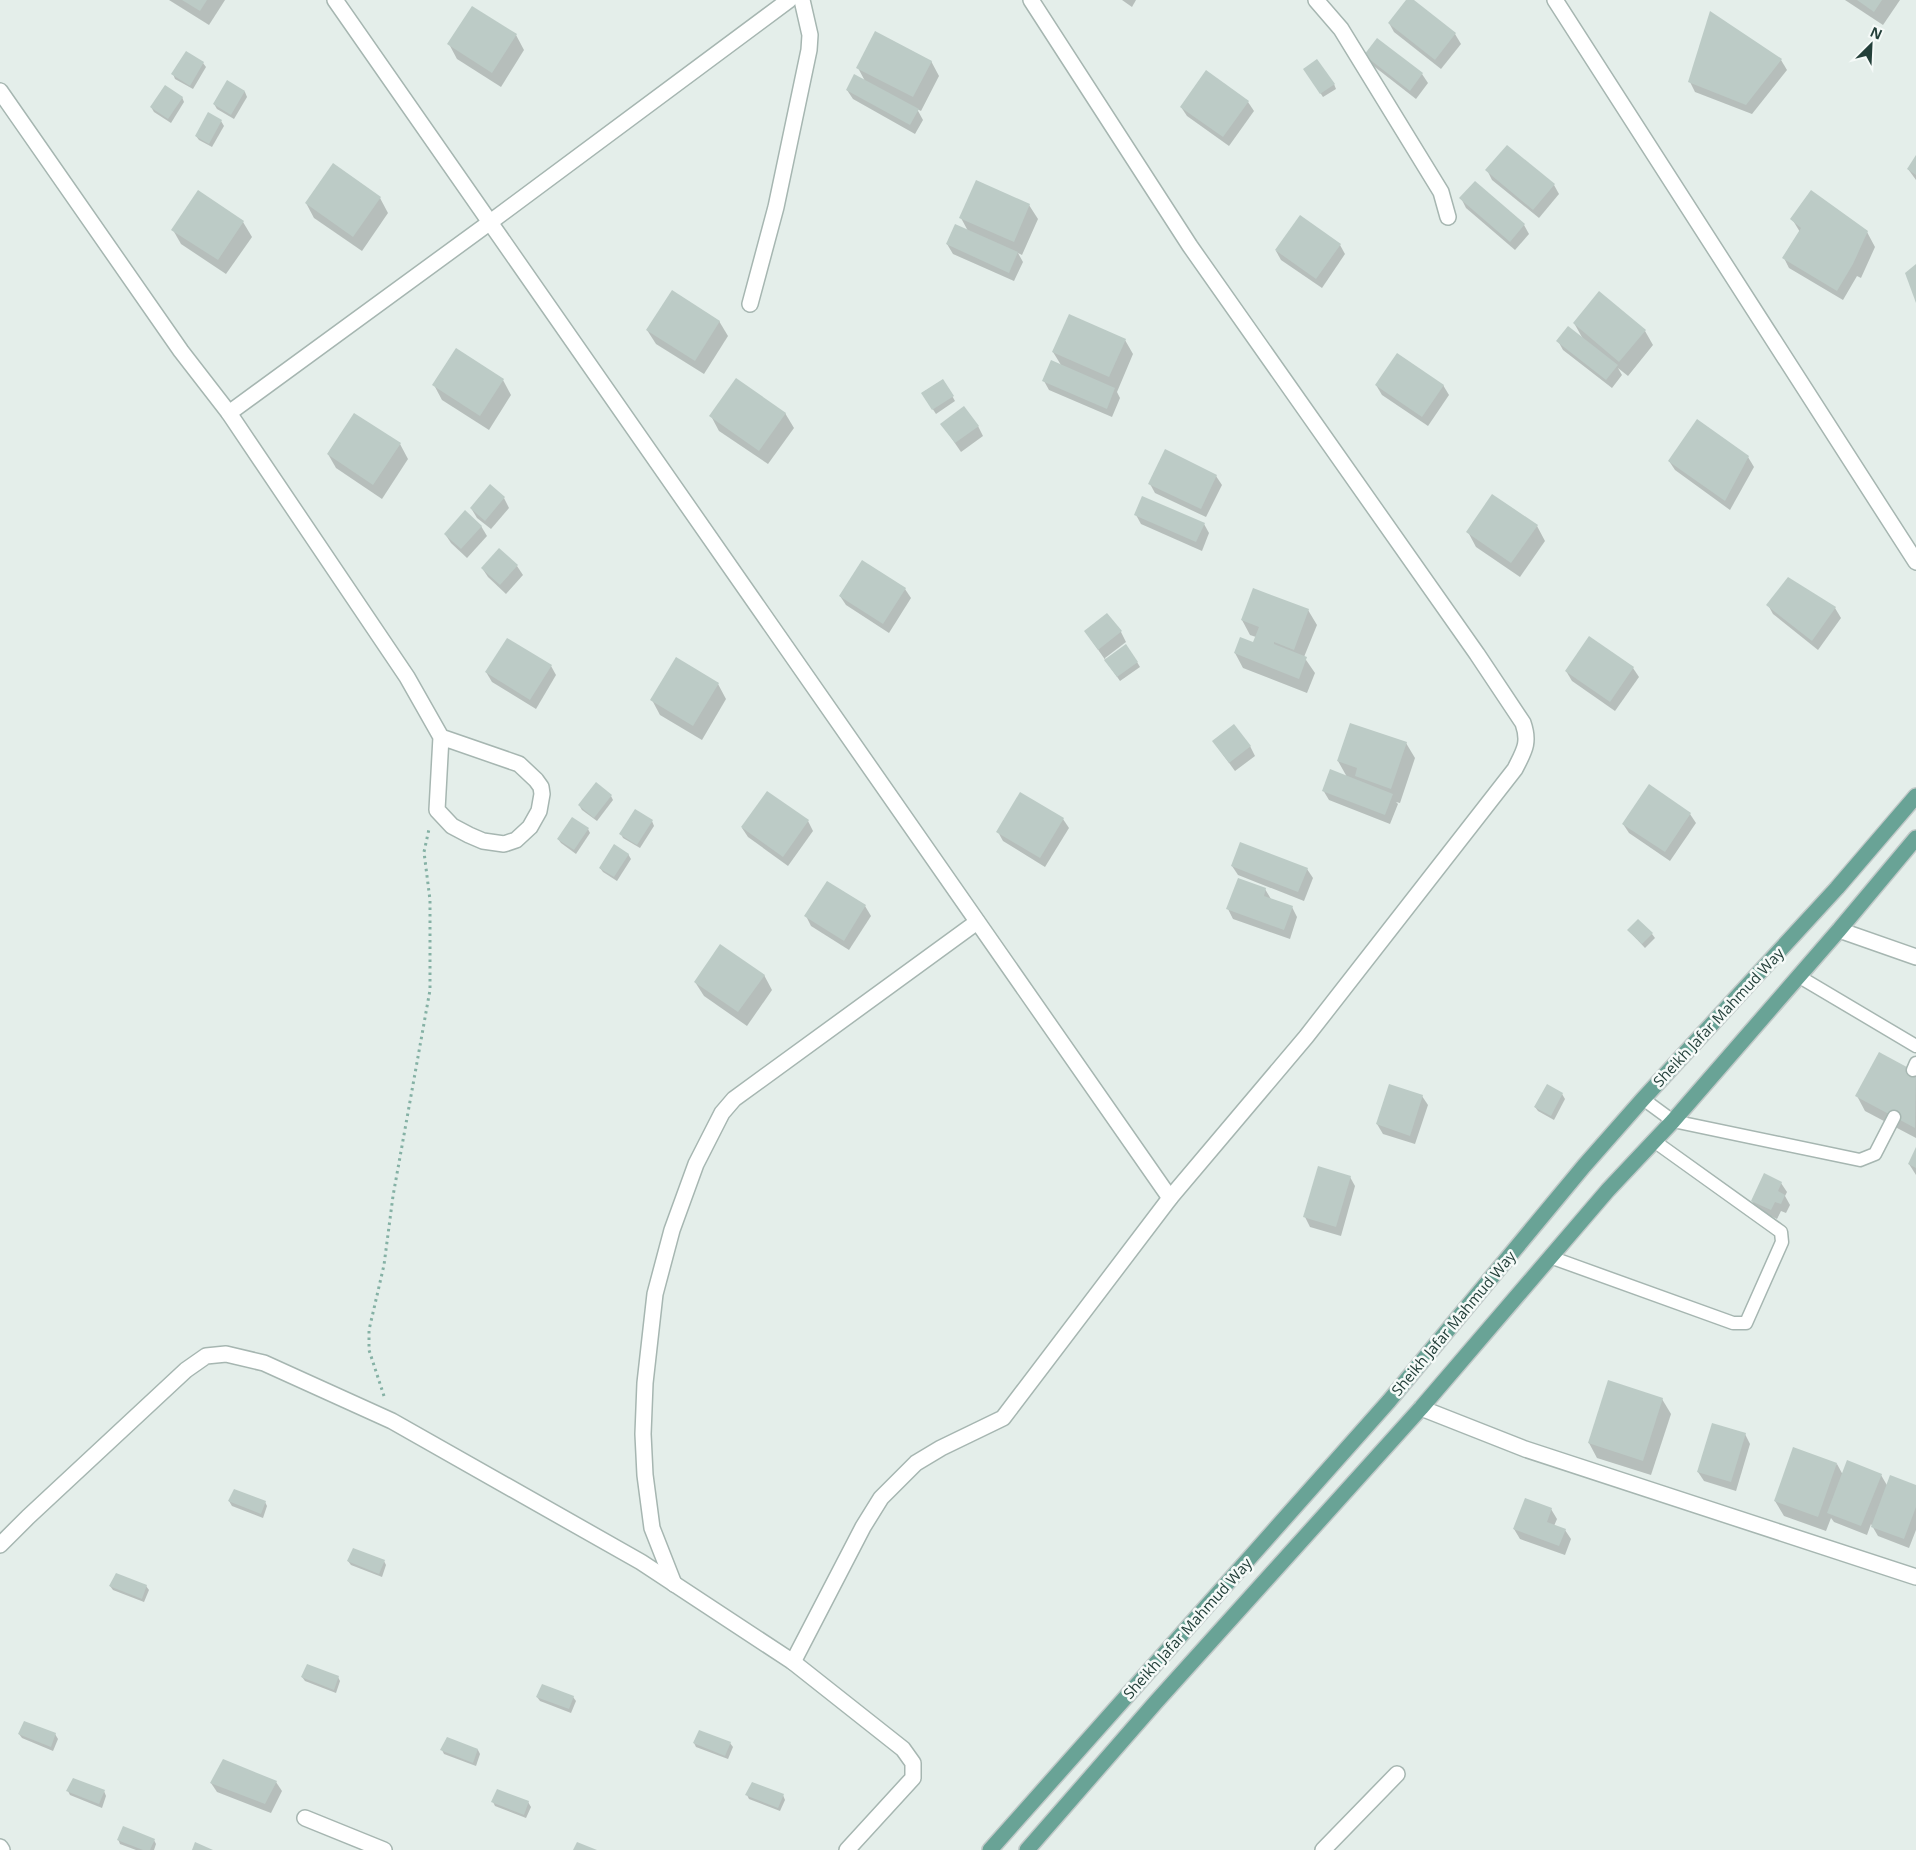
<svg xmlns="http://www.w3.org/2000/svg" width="1916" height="1850" font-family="'Open Sans',sans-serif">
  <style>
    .shadow { fill: #0003 }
    .building { fill: #bccbc6 }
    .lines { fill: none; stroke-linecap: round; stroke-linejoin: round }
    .service-casing { stroke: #a6b6b1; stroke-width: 15 }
    .minor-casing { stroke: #a6b6b1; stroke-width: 18 }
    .tertiary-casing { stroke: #a6b6b1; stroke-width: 18 }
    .primary-casing { stroke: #c1c9c8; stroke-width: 18 }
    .path { stroke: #85b1a5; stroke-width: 3; stroke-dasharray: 2.5 4; stroke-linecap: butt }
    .service { stroke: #fff; stroke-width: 12 }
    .minor { stroke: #fff; stroke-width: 15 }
    .tertiary { stroke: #fff; stroke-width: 15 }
    .primary { stroke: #69a396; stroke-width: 15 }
    .labels { text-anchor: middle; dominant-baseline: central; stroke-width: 5; stroke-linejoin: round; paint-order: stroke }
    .street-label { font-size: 15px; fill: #233f39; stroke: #f5faf8 }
  </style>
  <rect width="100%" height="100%" fill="#e4eeea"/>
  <g class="shadow">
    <path d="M 169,0 L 225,0 L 209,25 Z"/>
    <path d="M 1122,0 L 1136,0 L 1132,7 Z"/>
    <path d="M 1407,0 L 1412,0 L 1455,34 L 1461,44 L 1441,69 L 1394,32 L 1389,23 Z"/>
    <path d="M 1845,0 L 1900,0 L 1883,25 Z"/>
    <path d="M 1711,13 L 1781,60 L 1787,70 L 1752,114 L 1695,92 L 1690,82 Z"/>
    <path d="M 516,35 L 524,50 L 501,87 L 457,59 L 449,44 Z"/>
    <path d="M 1366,55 L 1422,74 L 1428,83 L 1416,99 L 1371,64 Z"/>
    <path d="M 931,61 L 939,76 L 921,111 L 917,109 L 923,120 L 915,134 L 853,99 L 847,90 L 865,81 L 858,68 Z"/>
    <path d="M 203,63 L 206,67 L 193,89 L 175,79 L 173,74 Z"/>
    <path d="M 1307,73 L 1334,84 L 1336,89 L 1323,97 Z"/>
    <path d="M 228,82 L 245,92 L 247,97 L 234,119 L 217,109 L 214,104 Z"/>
    <path d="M 182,97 L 184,102 L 171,123 L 154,112 L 151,107 Z"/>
    <path d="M 1248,102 L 1254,111 L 1229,146 L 1187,116 L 1181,107 Z"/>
    <path d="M 221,121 L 224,126 L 212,147 L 199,140 L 196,136 Z"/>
    <path d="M 1916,157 L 1916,180 L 1908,169 Z"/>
    <path d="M 1487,170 L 1554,185 L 1559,194 L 1539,218 L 1492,180 Z"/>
    <path d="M 380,198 L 388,213 L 362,251 L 314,218 L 306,203 Z"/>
    <path d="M 1461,198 L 1524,225 L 1529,234 L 1515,250 L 1466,208 Z"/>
    <path d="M 1029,205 L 1038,219 L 1022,255 L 1018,253 L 1023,262 L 1014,281 L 953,254 L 947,244 L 968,231 L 961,218 Z"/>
    <path d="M 1792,219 L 1867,232 L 1875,247 L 1861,278 L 1857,276 L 1843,300 L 1789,268 L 1784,258 L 1800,232 Z"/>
    <path d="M 243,222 L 252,237 L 226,274 L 181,244 L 173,230 Z"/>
    <path d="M 1340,245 L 1345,254 L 1322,288 L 1281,260 L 1276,251 Z"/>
    <path d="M 719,321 L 728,336 L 704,374 L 656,344 L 647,330 Z"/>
    <path d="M 1574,323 L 1645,331 L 1653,345 L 1628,376 L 1618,368 L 1622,375 L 1612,388 L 1563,350 L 1558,341 L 1583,339 Z"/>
    <path d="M 1125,340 L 1133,354 L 1117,392 L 1120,398 L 1112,417 L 1049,390 L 1044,381 L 1061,365 L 1053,352 Z"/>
    <path d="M 503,380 L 511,395 L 489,430 L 442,400 L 434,385 Z"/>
    <path d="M 943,380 L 955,401 L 936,414 L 922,393 Z"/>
    <path d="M 1376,385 L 1443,385 L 1449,395 L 1428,426 L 1382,395 Z"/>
    <path d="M 785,413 L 794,428 L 768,464 L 719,431 L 711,416 Z"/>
    <path d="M 978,426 L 983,436 L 961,452 L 948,433 Z"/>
    <path d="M 400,444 L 408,459 L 382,499 L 336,468 L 328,454 Z"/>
    <path d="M 1748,457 L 1754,467 L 1730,510 L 1675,470 L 1669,461 Z"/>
    <path d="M 1216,476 L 1222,485 L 1206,517 L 1155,493 L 1150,484 Z"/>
    <path d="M 504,498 L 509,508 L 491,529 L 477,518 L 471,508 Z"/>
    <path d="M 1136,515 L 1204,524 L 1209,533 L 1202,551 L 1141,524 Z"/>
    <path d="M 481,526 L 487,536 L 467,558 L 451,543 L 445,534 Z"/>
    <path d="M 1537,526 L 1545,541 L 1520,577 L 1476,547 L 1468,532 Z"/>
    <path d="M 517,566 L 523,575 L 506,594 L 488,577 L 482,568 Z"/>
    <path d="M 905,589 L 911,598 L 889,633 L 846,605 L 840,596 Z"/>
    <path d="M 1768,605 L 1835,608 L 1841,618 L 1818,650 L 1773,614 Z"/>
    <path d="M 1308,610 L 1317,625 L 1304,657 L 1315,673 L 1307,693 L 1243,668 L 1235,653 L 1254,644 L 1256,637 L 1250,635 L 1242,620 Z"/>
    <path d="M 1085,631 L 1121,632 L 1126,642 L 1105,658 L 1106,660 L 1137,662 L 1140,667 L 1120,681 Z"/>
    <path d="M 551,666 L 556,675 L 536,709 L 492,682 L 486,672 Z"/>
    <path d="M 1633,668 L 1639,677 L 1615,711 L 1572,681 L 1566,671 Z"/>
    <path d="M 718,684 L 726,699 L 702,740 L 660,715 L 652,700 Z"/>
    <path d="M 1213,741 L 1250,746 L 1255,756 L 1235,771 Z"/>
    <path d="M 1406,743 L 1415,758 L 1400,803 L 1396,802 L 1398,804 L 1390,824 L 1329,800 L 1323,790 L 1347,777 L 1338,761 Z"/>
    <path d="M 1649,786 L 1690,814 L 1696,823 L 1670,861 L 1629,833 L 1623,824 Z"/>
    <path d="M 611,796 L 613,800 L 597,821 L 582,810 L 579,805 Z"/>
    <path d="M 1063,819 L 1069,828 L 1045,867 L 1003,841 L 998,832 Z"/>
    <path d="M 652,821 L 654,826 L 640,848 L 623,838 L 621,834 Z"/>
    <path d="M 808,821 L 813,831 L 788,866 L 748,837 L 742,828 Z"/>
    <path d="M 588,829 L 590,833 L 576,854 L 561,843 L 558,839 Z"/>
    <path d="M 628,854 L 631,859 L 617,881 L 603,872 L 600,868 Z"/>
    <path d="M 1232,866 L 1307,869 L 1313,878 L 1304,901 L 1238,875 Z"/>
    <path d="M 827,882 L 865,906 L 871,916 L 849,950 L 811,926 L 806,916 Z"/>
    <path d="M 1265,889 L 1271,899 L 1292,907 L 1297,917 L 1290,939 L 1233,919 L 1228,909 Z"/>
    <path d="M 1629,931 L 1652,934 L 1655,938 L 1645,948 Z"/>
    <path d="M 764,975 L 772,990 L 747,1026 L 704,996 L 695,982 Z"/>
    <path d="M 1916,1073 L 1916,1138 L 1865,1111 L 1857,1096 Z"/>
    <path d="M 1547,1086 L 1562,1094 L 1565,1099 L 1554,1120 L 1538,1111 L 1535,1107 Z"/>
    <path d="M 1422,1096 L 1428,1105 L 1415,1144 L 1383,1134 L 1377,1124 Z"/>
    <path d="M 1916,1150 L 1916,1175 L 1909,1164 Z"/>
    <path d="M 1350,1177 L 1355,1186 L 1341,1236 L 1310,1227 L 1305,1217 Z"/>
    <path d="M 1781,1183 L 1787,1192 L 1785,1196 L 1790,1205 L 1786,1213 L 1781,1211 L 1777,1219 L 1758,1210 L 1752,1201 Z"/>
    <path d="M 1662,1399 L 1671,1414 L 1651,1475 L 1597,1458 L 1589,1443 Z"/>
    <path d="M 1745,1434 L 1750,1444 L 1736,1491 L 1704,1481 L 1698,1472 Z"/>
    <path d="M 1837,1464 L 1843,1475 L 1881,1475 L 1888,1487 L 1916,1486 L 1916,1530 L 1909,1548 L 1878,1536 L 1871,1524 L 1867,1535 L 1834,1522 L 1831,1518 L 1826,1531 L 1784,1516 L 1775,1501 Z"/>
    <path d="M 229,1501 L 265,1502 L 267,1506 L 263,1518 L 232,1506 Z"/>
    <path d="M 1551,1509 L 1557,1519 L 1554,1526 L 1565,1530 L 1571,1539 L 1565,1555 L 1520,1539 L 1514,1529 Z"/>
    <path d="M 348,1561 L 384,1561 L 386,1565 L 382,1577 L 351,1565 Z"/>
    <path d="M 110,1586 L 146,1586 L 149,1590 L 144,1602 L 113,1590 Z"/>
    <path d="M 302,1677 L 338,1677 L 340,1681 L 336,1693 L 305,1681 Z"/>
    <path d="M 537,1697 L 573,1697 L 576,1701 L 571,1713 L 540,1701 Z"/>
    <path d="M 19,1734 L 55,1734 L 58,1739 L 53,1751 L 22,1738 Z"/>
    <path d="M 694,1743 L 730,1743 L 733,1747 L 728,1759 L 696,1747 Z"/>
    <path d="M 442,1750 L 478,1750 L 480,1754 L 476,1766 L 444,1754 Z"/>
    <path d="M 276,1782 L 282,1791 L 271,1813 L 217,1792 L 211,1783 Z"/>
    <path d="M 68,1791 L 104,1791 L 106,1796 L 102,1808 L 70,1795 Z"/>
    <path d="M 747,1795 L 783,1795 L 785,1800 L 780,1811 L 749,1799 Z"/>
    <path d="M 493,1802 L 528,1802 L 531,1807 L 526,1818 L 495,1806 Z"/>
    <path d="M 118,1839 L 154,1840 L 156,1844 L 154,1850 L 136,1850 L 120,1844 Z"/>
  </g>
  <g class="building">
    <path d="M 182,0 L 207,0 L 200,11 Z"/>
    <path d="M 1406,0 L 1414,0 L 1456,33 L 1435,60 L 1388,23 Z"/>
    <path d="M 1857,0 L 1882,0 L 1874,12 Z"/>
    <path d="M 472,6 L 517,34 L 492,73 L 447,44 Z"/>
    <path d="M 1710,11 L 1782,59 L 1746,105 L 1688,82 Z"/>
    <path d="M 875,31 L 932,61 L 913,97 L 856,68 Z"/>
    <path d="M 1377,38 L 1423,73 L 1410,91 L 1364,55 Z"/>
    <path d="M 186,51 L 204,62 L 190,86 L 171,74 Z"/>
    <path d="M 1317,59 L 1335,84 L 1320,94 L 1303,69 Z"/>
    <path d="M 1206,70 L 1249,101 L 1223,137 L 1180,107 Z"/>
    <path d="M 854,74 L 919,109 L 910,125 L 846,90 Z"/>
    <path d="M 227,80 L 245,91 L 231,115 L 213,104 Z"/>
    <path d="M 165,85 L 183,97 L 168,119 L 150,107 Z"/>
    <path d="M 208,112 L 222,120 L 209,144 L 195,136 Z"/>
    <path d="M 1507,145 L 1555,184 L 1533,210 L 1485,170 Z"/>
    <path d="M 1916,155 L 1916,175 L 1907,169 Z"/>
    <path d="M 333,163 L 381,197 L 353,237 L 305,203 Z"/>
    <path d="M 976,180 L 1030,204 L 1014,242 L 959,218 Z"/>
    <path d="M 1475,181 L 1525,224 L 1510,242 L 1459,198 Z"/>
    <path d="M 198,190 L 244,221 L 218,260 L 171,230 Z"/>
    <path d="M 1811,190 L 1868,231 L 1853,264 L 1837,291 L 1782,258 L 1801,228 L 1790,219 Z"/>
    <path d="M 1300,215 L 1341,244 L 1316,279 L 1275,250 Z"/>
    <path d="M 955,224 L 1018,252 L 1009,273 L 946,244 Z"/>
    <path d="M 1916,264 L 1916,303 L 1905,273 Z"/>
    <path d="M 672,290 L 720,321 L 695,361 L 646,330 Z"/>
    <path d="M 1599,291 L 1646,330 L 1619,362 L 1573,323 Z"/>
    <path d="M 1069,314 L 1126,339 L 1109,377 L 1052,352 Z"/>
    <path d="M 1568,326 L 1618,365 L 1606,380 L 1556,341 Z"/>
    <path d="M 456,348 L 504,379 L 480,416 L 432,385 Z"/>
    <path d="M 1397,353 L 1444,385 L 1422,417 L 1375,385 Z"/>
    <path d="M 1051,360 L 1115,388 L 1107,409 L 1042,381 Z"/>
    <path d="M 736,378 L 786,413 L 759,451 L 709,416 Z"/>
    <path d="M 943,379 L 954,396 L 932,410 L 921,393 Z"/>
    <path d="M 964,406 L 979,426 L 955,443 L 940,424 Z"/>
    <path d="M 354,413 L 401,443 L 373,485 L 327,454 Z"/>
    <path d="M 1697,419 L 1749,456 L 1725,501 L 1668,461 Z"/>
    <path d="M 1165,449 L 1217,475 L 1201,509 L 1148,484 Z"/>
    <path d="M 490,484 L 505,497 L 485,521 L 470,508 Z"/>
    <path d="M 1492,494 L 1538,525 L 1511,563 L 1466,532 Z"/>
    <path d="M 1142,496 L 1205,523 L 1196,542 L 1134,515 Z"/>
    <path d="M 465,510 L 482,526 L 461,549 L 444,534 Z"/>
    <path d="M 499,548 L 518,565 L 500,585 L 481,568 Z"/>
    <path d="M 862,560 L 906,588 L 883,624 L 839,596 Z"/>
    <path d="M 1788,577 L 1836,607 L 1812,641 L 1766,605 Z"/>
    <path d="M 1253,588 L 1309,609 L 1294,650 L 1274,642 L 1274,644 L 1307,657 L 1299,679 L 1234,653 L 1240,637 L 1253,642 L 1259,627 L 1241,620 Z"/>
    <path d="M 1107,613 L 1122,631 L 1098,650 L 1084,631 Z"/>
    <path d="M 1589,636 L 1634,667 L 1610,702 L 1565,671 Z"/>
    <path d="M 507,638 L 552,665 L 530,700 L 485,672 Z"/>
    <path d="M 1126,644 L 1138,662 L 1117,677 L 1104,660 Z"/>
    <path d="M 676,657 L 719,683 L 693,726 L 650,700 Z"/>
    <path d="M 1350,723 L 1407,742 L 1391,789 L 1355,776 L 1357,768 L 1337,761 Z"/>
    <path d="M 1234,724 L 1251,746 L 1229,763 L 1212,741 Z"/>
    <path d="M 1330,769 L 1393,794 L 1385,815 L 1322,791 Z"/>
    <path d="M 596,782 L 612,795 L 594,818 L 578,805 Z"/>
    <path d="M 1649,784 L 1691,813 L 1665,852 L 1622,824 Z"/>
    <path d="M 767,791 L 809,820 L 783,857 L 741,827 Z"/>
    <path d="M 1020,792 L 1064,818 L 1040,858 L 996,832 Z"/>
    <path d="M 635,809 L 653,820 L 637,845 L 619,834 Z"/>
    <path d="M 572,817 L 589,828 L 574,850 L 557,839 Z"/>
    <path d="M 1240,842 L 1308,868 L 1298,892 L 1231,866 Z"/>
    <path d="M 614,844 L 629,854 L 614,877 L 599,868 Z"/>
    <path d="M 1238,878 L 1266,888 L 1264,896 L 1293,906 L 1284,930 L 1226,909 Z"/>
    <path d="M 827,881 L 866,905 L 844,941 L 804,916 Z"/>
    <path d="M 1638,919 L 1653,933 L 1642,944 L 1627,930 Z"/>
    <path d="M 720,944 L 765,975 L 738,1012 L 694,982 Z"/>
    <path d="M 1879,1052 L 1916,1072 L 1915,1128 L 1855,1096 Z"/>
    <path d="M 1389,1084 L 1423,1095 L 1410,1136 L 1376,1124 Z"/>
    <path d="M 1547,1084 L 1563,1093 L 1551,1116 L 1534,1107 Z"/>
    <path d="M 1916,1147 L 1916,1168 L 1908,1164 Z"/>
    <path d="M 1318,1166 L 1351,1176 L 1336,1227 L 1303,1217 Z"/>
    <path d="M 1764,1173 L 1782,1182 L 1778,1191 L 1785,1195 L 1781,1204 L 1775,1202 L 1771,1210 L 1751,1201 Z"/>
    <path d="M 1608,1380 L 1663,1398 L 1643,1461 L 1588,1443 Z"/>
    <path d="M 1712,1423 L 1746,1433 L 1731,1482 L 1697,1472 Z"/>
    <path d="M 1793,1447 L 1837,1463 L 1818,1517 L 1774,1501 Z"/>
    <path d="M 1847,1460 L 1882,1474 L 1861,1526 L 1827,1513 Z"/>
    <path d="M 1890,1475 L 1916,1485 L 1916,1507 L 1904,1539 L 1871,1527 Z"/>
    <path d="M 234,1489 L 266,1501 L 261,1514 L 228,1501 Z"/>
    <path d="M 1525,1498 L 1552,1508 L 1547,1522 L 1566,1529 L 1559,1546 L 1513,1529 Z"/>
    <path d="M 353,1548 L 385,1560 L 379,1574 L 347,1561 Z"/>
    <path d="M 116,1573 L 147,1585 L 142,1599 L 109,1586 Z"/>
    <path d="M 307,1664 L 339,1676 L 334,1690 L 301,1677 Z"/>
    <path d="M 542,1684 L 574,1696 L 569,1709 L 536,1697 Z"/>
    <path d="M 24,1721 L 56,1733 L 51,1747 L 18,1734 Z"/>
    <path d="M 699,1730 L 731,1742 L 725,1756 L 693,1743 Z"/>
    <path d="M 447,1737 L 478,1749 L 473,1763 L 440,1750 Z"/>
    <path d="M 223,1759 L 277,1781 L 265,1804 L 210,1783 Z"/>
    <path d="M 73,1778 L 105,1790 L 99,1804 L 66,1791 Z"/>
    <path d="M 752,1782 L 784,1794 L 778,1808 L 745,1795 Z"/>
    <path d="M 497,1789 L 529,1801 L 524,1815 L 491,1802 Z"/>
    <path d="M 123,1826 L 155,1839 L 150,1850 L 143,1850 L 117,1840 Z"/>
    <path d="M 195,1842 L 213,1850 L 192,1850 Z"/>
    <path d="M 577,1842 L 597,1850 L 573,1850 Z"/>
  </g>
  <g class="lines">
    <g class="service-casing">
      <g id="service">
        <path d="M 1798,976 L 1916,1046"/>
        <path d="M 1913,1070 L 1916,1063"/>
        <path d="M 1643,1099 L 1673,1121 L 1860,1160 L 1875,1154 L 1894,1117"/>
        <path d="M 1550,1257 L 1733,1323 L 1746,1323 L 1782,1242 L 1781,1232 L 1654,1141"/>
      </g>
    </g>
    <g class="minor-casing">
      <g id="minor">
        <path d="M 335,0 L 1170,1198"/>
        <path d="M 1316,0 L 1341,29 L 1441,192 L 1448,217"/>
        <path d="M 1555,0 L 1916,562"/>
        <path d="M 0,91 L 181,351 L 229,413 L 407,677 L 441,737 L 437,810 L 452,826 L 469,835 L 483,841 L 504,844 L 516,840 L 530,827 L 539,811 L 542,794 L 541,787 L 536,780 L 519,764 L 441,737"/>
        <path d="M 750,304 L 776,207 L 809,50 L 810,35 L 802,0"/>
        <path d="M 229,413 L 489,223 L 789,0"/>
        <path d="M 1839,930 L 1916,957"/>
        <path d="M 1421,1408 L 1525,1449 L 1916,1577"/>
        <path d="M 0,1545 L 28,1517 L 186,1370 L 206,1356 L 226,1354 L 264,1363 L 392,1421 L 641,1562 L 793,1662 L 903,1749 L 913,1763 L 913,1778 L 847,1850"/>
        <path d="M 674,1584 L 652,1528 L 645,1475 L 643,1434 L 645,1383 L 655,1294 L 672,1230 L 696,1164 L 722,1113 L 734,1099 L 977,922"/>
        <path d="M 793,1662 L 863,1527 L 881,1498 L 916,1463 L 941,1448 L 1003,1418 L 1170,1198 L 1306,1037 L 1515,769 C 1524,751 1530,743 1523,723 L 1477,654 L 1190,246 L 1031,0"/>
        <path d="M 305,1818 L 384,1850"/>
        <path d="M 1323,1850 L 1397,1774"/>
      </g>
    </g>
    <g class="tertiary-casing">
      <path id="tertiary" d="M 0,1847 L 2,1850"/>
    </g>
    <g class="primary-casing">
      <g id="primary">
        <path d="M 990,1850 L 1389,1401 L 1584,1166 L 1643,1099 L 1837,888 L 1916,796"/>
        <path d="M 1027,1850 L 1156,1702 L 1421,1408 L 1608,1190 L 1673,1121 L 1839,930 L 1916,838"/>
      </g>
    </g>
    <path class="path" d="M 384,1396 L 369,1350 L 369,1330 L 384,1265 L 393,1196 L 430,990 L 430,900 L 424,852 L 429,829"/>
    <use href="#service" class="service"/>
    <use href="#minor" class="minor"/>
    <use href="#tertiary" class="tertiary"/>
    <use href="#primary" class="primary"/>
  </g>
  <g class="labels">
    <g class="street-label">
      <text transform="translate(1718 1017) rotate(-47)">Sheikh Jafar Mahmud Way</text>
      <text transform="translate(1453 1323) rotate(-50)">Sheikh Jafar Mahmud Way</text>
      <text transform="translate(1187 1628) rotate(-48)">Sheikh Jafar Mahmud Way</text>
    </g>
  </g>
  <g transform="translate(1871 45) rotate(24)" stroke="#f5faf8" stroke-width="4" paint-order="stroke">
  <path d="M0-4L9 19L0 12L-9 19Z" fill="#233f39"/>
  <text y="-8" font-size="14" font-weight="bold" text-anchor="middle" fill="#233f39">N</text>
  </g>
</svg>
